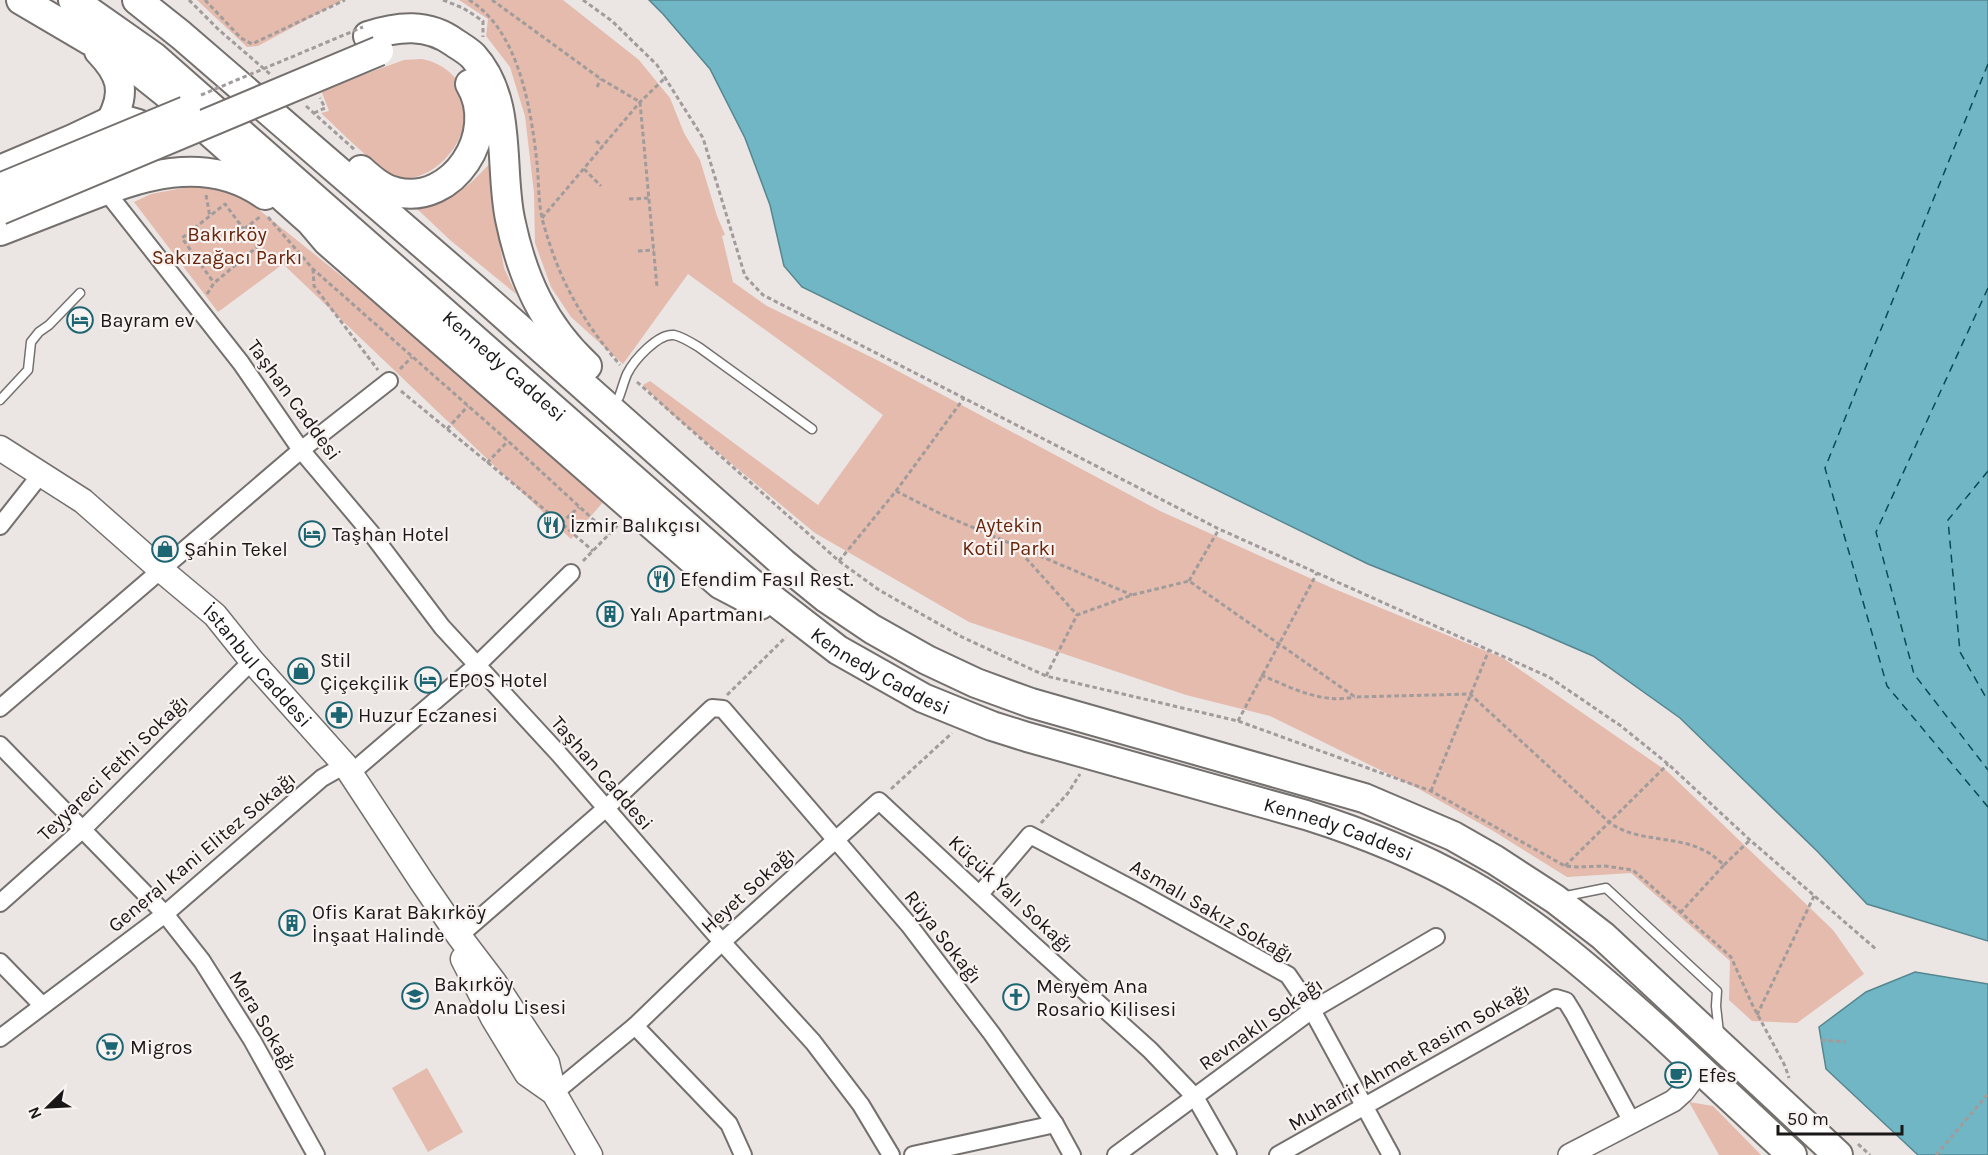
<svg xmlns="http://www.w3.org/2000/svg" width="1988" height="1155" font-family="Karla,sans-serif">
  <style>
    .green { fill: #e4bbad }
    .water { fill: #70b6c4; stroke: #568690; stroke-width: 1.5 }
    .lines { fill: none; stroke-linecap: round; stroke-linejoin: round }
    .ferry { stroke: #094a54; stroke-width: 1.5; stroke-dasharray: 8 6; stroke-linecap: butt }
    .service-casing { stroke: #74706e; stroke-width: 11 }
    .minor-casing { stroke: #74706e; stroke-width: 20 }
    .tertiary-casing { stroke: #74706e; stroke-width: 24 }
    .secondary-casing { stroke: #74706e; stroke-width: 27 }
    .trunk-casing { stroke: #74706e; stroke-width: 32 }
    .path { stroke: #a19c9b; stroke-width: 3; stroke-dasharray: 4.5 3; stroke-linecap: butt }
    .service { stroke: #fff; stroke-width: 8 }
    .minor { stroke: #fff; stroke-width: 16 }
    .tertiary { stroke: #fff; stroke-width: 21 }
    .secondary { stroke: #fff; stroke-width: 24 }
    .trunk { stroke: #fff; stroke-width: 28 }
    .trunk-bridge-casing { stroke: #74706e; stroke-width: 32; stroke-linecap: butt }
    .path-bridge { stroke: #a19c9b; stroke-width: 3; stroke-dasharray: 4.5 3; stroke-linecap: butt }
    .trunk-bridge { stroke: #fff; stroke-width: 28 }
    .labels { text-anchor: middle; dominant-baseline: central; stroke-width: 4.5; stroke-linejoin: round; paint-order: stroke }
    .park-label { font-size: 20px; fill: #68250b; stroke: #f8f3f1 }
    .poi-label { font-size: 20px; fill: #191717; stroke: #f8f3f1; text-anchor: start }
    .street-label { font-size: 20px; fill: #191717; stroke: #f8f3f1 }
  </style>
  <rect width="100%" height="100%" fill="#ebe5e4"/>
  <g class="green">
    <path d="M 197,0 L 343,0 L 258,46 L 247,47 Z"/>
    <path d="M 459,0 L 563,0 L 639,60 L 670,98 L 684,133 L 700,160 L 717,216 L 725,235 L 722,236 L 733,282 L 767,306 L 881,362 L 1160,511 L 1332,588 L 1503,658 L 1668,772 L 1833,930 L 1864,974 L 1797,1023 L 1752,1021 L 1729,1000 L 1730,961 L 1631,873 L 1567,877 L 1495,832 L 1419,789 L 1270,716 L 1186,695 L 969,622 L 815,533 L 667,410 L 643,385 L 650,381 L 818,505 L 883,415 L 688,274 L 623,364 L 571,317 L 551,287 L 535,243 L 534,193 L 525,116 L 510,67 L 486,36 L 488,19 Z"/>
    <path d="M 422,59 C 427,60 434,62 439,65 C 487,91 465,160 419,176 C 410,179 398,180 388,175 C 383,172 379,167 375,163 C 356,147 339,130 321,113 L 329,111 L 321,90 L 404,60 Z"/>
    <path d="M 497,155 L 499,240 L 504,268 L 516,294 L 450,240 L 413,205 C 455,202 471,185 497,155 Z"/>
    <path d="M 188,187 L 221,188 L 247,200 L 436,352 L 604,501 L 571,539 L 283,264 L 218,312 L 134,202 L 151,194 Z"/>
    <path d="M 427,1068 L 463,1132 L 428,1152 L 392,1088 Z"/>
    <path d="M 1689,1102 L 1713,1106 L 1761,1155 L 1719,1155 Z"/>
  </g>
  <g class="water">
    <path d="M 649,0 L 1988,0 L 1988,941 L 1867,904 L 1818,852 L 1680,718 L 1593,656 L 1526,627 L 1368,564 L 802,287 L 784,266 L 770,205 L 745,138 L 710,69 L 663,14 Z"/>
    <path d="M 1915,972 L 1988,984 L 1988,1155 L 1918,1155 L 1826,1069 L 1819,1027 L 1866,992 Z"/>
  </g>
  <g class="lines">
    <g class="ferry">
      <path d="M 1988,64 L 1825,468 L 1887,686 L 1988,807"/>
      <path d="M 1988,288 L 1876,532 L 1914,674 L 1988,770"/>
      <path d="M 1988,471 L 1948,520 L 1960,652 L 1988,701"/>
    </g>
    <g class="service-casing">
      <g id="service">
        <path d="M 619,397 C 622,389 624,381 627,374 C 634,360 658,333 674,335 C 683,337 692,343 700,348 L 812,429"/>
        <path d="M 0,400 L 28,370 L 31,342 L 39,332 L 49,325 L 80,293"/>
        <path d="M 1561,897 L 1606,888 L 1717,991 L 1716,1006 L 1719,1033"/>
      </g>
    </g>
    <g class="minor-casing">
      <g id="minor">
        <path d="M 105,190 L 241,363 L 301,450 L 371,533 L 442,627 L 559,754 L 722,942 L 813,1042 L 861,1105 L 891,1155"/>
        <path d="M 0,526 L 41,474"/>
        <path d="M 0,708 L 301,450 L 389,381"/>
        <path d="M 0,745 L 165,914 L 202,961 L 252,1040 L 316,1155"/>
        <path d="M 351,773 L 477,665 L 571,573"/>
        <path d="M 980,894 L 1030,835 L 1140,893 L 1288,975 L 1312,1010 L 1391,1155"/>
        <path d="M 0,903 L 83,829 L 252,661"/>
        <path d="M 459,936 L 605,809 L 712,708 L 723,709 L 909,925 L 992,1034 L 1055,1124 L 1072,1155"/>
        <path d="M 0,962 L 42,1005"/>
        <path d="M 635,1026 L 729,1124 L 743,1155"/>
        <path d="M 0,1038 L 165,914 L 322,778 L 345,765"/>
        <path d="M 554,1093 L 635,1026 L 722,942 L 879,801 L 1027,939 L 1150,1050 L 1195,1097 L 1228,1155"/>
        <path d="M 913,1155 L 1055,1124"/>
        <path d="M 1116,1155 L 1312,1010 L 1436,937"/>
        <path d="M 1278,1155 L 1556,998 L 1566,1001 L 1574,1014 L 1632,1122"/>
      </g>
    </g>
    <g class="tertiary-casing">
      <path id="tertiary" d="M 1569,1155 L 1673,1101 L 1683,1092 L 1700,1070"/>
    </g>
    <g class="secondary-casing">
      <g id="secondary">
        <path id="s1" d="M 0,448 L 83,501 L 160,569 L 215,615 L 252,661 L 345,765 L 422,882 L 459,936 L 494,982 L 547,1063 L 554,1093 L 590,1155"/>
        <path d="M 463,959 L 493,1018 L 527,1074 L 554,1093"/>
      </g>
    </g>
    <g class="trunk-casing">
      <g id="trunk">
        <path d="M 21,0 L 89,40 L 105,47 L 126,61 L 166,93 L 310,221 L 327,241 L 720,584 L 760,605"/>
        <path id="s2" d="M 73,0 L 154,57 L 750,582 L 838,650 L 923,698 L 992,726 L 1027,737 L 1306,815 C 1363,833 1418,855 1469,884 C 1539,924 1599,977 1659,1031 C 1703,1072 1748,1114 1792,1155"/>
        <path d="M 137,0 L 181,35 L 477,291 L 783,563 L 826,598 L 872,629 L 927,660 L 976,683 L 1031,703 L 1364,798 L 1453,836 L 1495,860 L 1555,899 L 1603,936 L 1838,1155"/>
        <path d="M 368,36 C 398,26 428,23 455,43 C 461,47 468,51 473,56 C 513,100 499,166 510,219 C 522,277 543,325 587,366"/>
        <path d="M 99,51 C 121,74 127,91 111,121"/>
        <path d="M 0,170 L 73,139 L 111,121 L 124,120 L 138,124 L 152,145"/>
        <path d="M 361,170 C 371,179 382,189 396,192 C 453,206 500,133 470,84"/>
        <path d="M 0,231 C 26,221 51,211 77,201 C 138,177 205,152 265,195"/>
      </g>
    </g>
    <g class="path">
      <path d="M 189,0 L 219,30 L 270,74"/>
      <path d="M 205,0 L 241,38 L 252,44 L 345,0"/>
      <path d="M 443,0 L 463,8 L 483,21 L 483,37"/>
      <path d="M 469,0 C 519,30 531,109 537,163 C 539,182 538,203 543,222 C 559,280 581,319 620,365"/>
      <path d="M 492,0 L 601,79 L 640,102 L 657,287"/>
      <path d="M 583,0 L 612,21 L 657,65 L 703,138 L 745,276 L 763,295 L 1219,529 L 1549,677 L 1621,726 L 1668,764 L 1750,840 L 1877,950"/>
      <path d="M 597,87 L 601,79"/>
      <path d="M 306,106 L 355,150"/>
      <path d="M 314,113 L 325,108 L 320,98"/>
      <path d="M 596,141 L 603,146"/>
      <path d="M 584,169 L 601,186"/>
      <path d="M 206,195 L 210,217"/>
      <path d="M 629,199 L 650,198"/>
      <path d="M 268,217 L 313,269 L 508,441 L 609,534"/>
      <path d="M 542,218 L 640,102 L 665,78"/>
      <path d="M 244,229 L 261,216"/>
      <path d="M 638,251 L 654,250"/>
      <path d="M 313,269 L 314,286 L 378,370"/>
      <path d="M 207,294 L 214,283 L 257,247 L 225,204 L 182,238 L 214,283"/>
      <path d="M 400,369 L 412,357"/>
      <path d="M 637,382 L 839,561 L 879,590 L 962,637 L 1046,676 L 1238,721 L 1431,791 L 1565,866 L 1577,867 L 1605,866 L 1633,870 L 1731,957 L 1752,1004 L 1785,1066 L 1789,1078"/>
      <path d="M 401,391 L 561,523 L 593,551"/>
      <path d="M 447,429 L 468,406"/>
      <path d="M 487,463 L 508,441"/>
      <path d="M 896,491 L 941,514 L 1132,595"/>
      <path d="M 561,523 L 579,507"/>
      <path d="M 1016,547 L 1077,615"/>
      <path d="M 583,561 L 618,525"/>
      <path d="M 839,561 L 896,491 L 964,398"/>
      <path d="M 1189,581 L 1219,529"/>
      <path d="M 1261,675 C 1292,688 1321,704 1355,697"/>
      <path d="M 1046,676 L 1077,615 L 1132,595 L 1189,581 L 1355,697 L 1470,694 L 1610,823 C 1639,843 1676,835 1705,851 C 1712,854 1718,860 1724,865 L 1681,912"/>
      <path d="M 727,695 L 786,637"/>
      <path d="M 1238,721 L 1317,573"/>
      <path d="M 891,789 L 952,733"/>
      <path d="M 1431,791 L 1489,650"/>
      <path d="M 1041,823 L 1068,793 L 1080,774"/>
      <path d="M 1724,865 L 1750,840"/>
      <path d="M 1565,866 L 1668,764"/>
      <path d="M 1757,1015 L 1814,896"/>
      <path d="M 1821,1040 L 1846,1042"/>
      <path d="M 1858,1144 L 1870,1155"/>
      <path d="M 1936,1155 L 1988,1094"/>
    </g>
    <use href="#service" class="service"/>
    <use href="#minor" class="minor"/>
    <use href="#tertiary" class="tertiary"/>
    <use href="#secondary" class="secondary"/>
    <use href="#trunk" class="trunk"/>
    <g class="trunk-bridge-casing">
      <g id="trunk-bridge">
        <path d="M 0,188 L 186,111"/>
        <path d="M 0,210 L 379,51"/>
      </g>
    </g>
    <path class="path-bridge" d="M 201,95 L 363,27"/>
    <use href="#trunk-bridge" class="trunk-bridge"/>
  </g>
  <defs>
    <g id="hotel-ring" transform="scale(1.35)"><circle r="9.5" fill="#f8f3f1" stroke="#1c6572" stroke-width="1.5"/><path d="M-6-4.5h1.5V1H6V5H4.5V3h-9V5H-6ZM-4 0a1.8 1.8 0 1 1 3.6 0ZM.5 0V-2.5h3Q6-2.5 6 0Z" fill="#1c6572"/></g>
    <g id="restaurant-ring" transform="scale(1.35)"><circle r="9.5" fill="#f8f3f1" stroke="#1c6572" stroke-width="1.5"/><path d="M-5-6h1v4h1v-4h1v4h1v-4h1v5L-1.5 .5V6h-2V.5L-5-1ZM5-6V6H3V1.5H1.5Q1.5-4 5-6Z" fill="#1c6572"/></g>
    <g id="shop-ring" transform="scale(1.35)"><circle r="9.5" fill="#f8f3f1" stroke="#1c6572" stroke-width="1.5"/><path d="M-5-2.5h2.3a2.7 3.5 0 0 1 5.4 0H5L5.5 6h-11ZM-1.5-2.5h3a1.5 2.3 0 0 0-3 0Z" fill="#1c6572"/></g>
    <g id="building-ring" transform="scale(1.35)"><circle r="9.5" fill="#f8f3f1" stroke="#1c6572" stroke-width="1.5"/><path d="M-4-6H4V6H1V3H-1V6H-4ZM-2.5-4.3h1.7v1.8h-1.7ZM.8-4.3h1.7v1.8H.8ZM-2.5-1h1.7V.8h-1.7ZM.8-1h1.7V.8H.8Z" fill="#1c6572"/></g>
    <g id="pharmacy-ring" transform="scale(1.35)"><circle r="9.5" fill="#f8f3f1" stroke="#1c6572" stroke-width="1.5"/><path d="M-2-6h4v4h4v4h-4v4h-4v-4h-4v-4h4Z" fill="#1c6572"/></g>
    <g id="school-ring" transform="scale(1.35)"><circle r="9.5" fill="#f8f3f1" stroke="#1c6572" stroke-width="1.5"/><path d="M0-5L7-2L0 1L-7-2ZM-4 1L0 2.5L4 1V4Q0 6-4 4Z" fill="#1c6572"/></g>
    <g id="church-ring" transform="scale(1.35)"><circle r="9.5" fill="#f8f3f1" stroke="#1c6572" stroke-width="1.5"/><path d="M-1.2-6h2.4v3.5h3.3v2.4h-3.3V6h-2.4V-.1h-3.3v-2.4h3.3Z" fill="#1c6572"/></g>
    <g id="supermarket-ring" transform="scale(1.35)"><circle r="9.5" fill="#f8f3f1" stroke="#1c6572" stroke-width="1.5"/><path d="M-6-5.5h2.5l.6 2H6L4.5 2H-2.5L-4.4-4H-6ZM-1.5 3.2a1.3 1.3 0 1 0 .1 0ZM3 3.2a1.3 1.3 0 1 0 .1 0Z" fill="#1c6572"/></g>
    <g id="cafe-ring" transform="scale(1.35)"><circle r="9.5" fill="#f8f3f1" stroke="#1c6572" stroke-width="1.5"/><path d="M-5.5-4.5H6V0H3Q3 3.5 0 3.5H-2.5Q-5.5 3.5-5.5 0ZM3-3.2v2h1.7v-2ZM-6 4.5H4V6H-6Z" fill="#1c6572"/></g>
  </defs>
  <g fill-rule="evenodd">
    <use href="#hotel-ring" x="80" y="320"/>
    <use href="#restaurant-ring" x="551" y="525"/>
    <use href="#hotel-ring" x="312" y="534"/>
    <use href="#shop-ring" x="165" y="549"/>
    <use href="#restaurant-ring" x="661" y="579"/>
    <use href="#building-ring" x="610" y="614"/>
    <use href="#shop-ring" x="301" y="671"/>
    <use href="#hotel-ring" x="428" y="680"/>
    <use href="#pharmacy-ring" x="339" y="715"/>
    <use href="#building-ring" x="292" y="923"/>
    <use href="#school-ring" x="415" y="996"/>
    <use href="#church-ring" x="1016" y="997"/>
    <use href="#supermarket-ring" x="110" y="1047"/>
    <use href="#cafe-ring" x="1678" y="1075"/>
  </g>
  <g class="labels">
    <g class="park-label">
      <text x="227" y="234">Bakırköy<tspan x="227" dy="23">Sakızağacı Parkı</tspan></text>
      <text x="1009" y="525">Aytekin<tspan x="1009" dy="23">Kotil Parkı</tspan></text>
    </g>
    <g class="poi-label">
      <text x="100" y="320">Bayram ev</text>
      <text x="570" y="525">İzmir Balıkçısı</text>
      <text x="332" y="534">Taşhan Hotel</text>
      <text x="184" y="549">Şahin Tekel</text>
      <text x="680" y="579">Efendim Fasıl Rest.</text>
      <text x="630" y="614">Yalı Apartmanı</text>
      <text x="320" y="660">Stil<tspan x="320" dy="23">Çiçekçilik</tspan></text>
      <text x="448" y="680">EPOS Hotel</text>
      <text x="358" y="715">Huzur Eczanesi</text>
      <text x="312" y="912">Ofis Karat Bakırköy<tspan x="312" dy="23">İnşaat Halinde</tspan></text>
      <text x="434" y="984">Bakırköy<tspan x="434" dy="23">Anadolu Lisesi</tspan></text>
      <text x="1036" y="986">Meryem Ana<tspan x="1036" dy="23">Rosario Kilisesi</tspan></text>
      <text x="130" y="1047">Migros</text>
      <text x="1698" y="1075">Efes</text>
    </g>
    <g class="street-label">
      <text stroke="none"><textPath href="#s2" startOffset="566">Kennedy Caddesi</textPath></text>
      <text transform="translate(294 400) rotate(54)">Taşhan Caddesi</text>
      <text stroke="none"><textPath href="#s1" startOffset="339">İstanbul Caddesi</textPath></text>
      <text stroke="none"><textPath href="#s2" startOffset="1052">Kennedy Caddesi</textPath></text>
      <text transform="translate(113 768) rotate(-44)">Teyyareci Fethi Sokağı</text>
      <text transform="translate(602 773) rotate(49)">Taşhan Caddesi</text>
      <text stroke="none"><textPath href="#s2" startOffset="1538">Kennedy Caddesi</textPath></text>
      <text transform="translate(202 852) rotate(-40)">General Kani Elitez Sokağı</text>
      <text transform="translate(748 890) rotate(-42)">Heyet Sokağı</text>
      <text transform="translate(1011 894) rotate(43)">Küçük Yalı Sokağı</text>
      <text transform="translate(1212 911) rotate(30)">Asmalı Sakız Sokağı</text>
      <text transform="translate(943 937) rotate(52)">Rüya Sokağı</text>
      <text transform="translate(263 1021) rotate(59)">Mera Sokağı</text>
      <text transform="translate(1261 1024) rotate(-35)">Revnaklı Sokağı</text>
      <text transform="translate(1409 1057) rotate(-30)">Muharrir Ahmet Rasim Sokağı</text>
    </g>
  </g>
  <g transform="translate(48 1107) rotate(246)" stroke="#f8f3f1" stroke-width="4.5" paint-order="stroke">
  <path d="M0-4.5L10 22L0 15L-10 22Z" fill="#191717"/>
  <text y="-9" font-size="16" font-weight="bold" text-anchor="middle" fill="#191717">N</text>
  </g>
  <path d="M1778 1125v9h124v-9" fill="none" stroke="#191717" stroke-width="3"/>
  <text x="1787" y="1125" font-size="18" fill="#191717" stroke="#f8f3f1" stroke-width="4.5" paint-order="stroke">50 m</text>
</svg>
